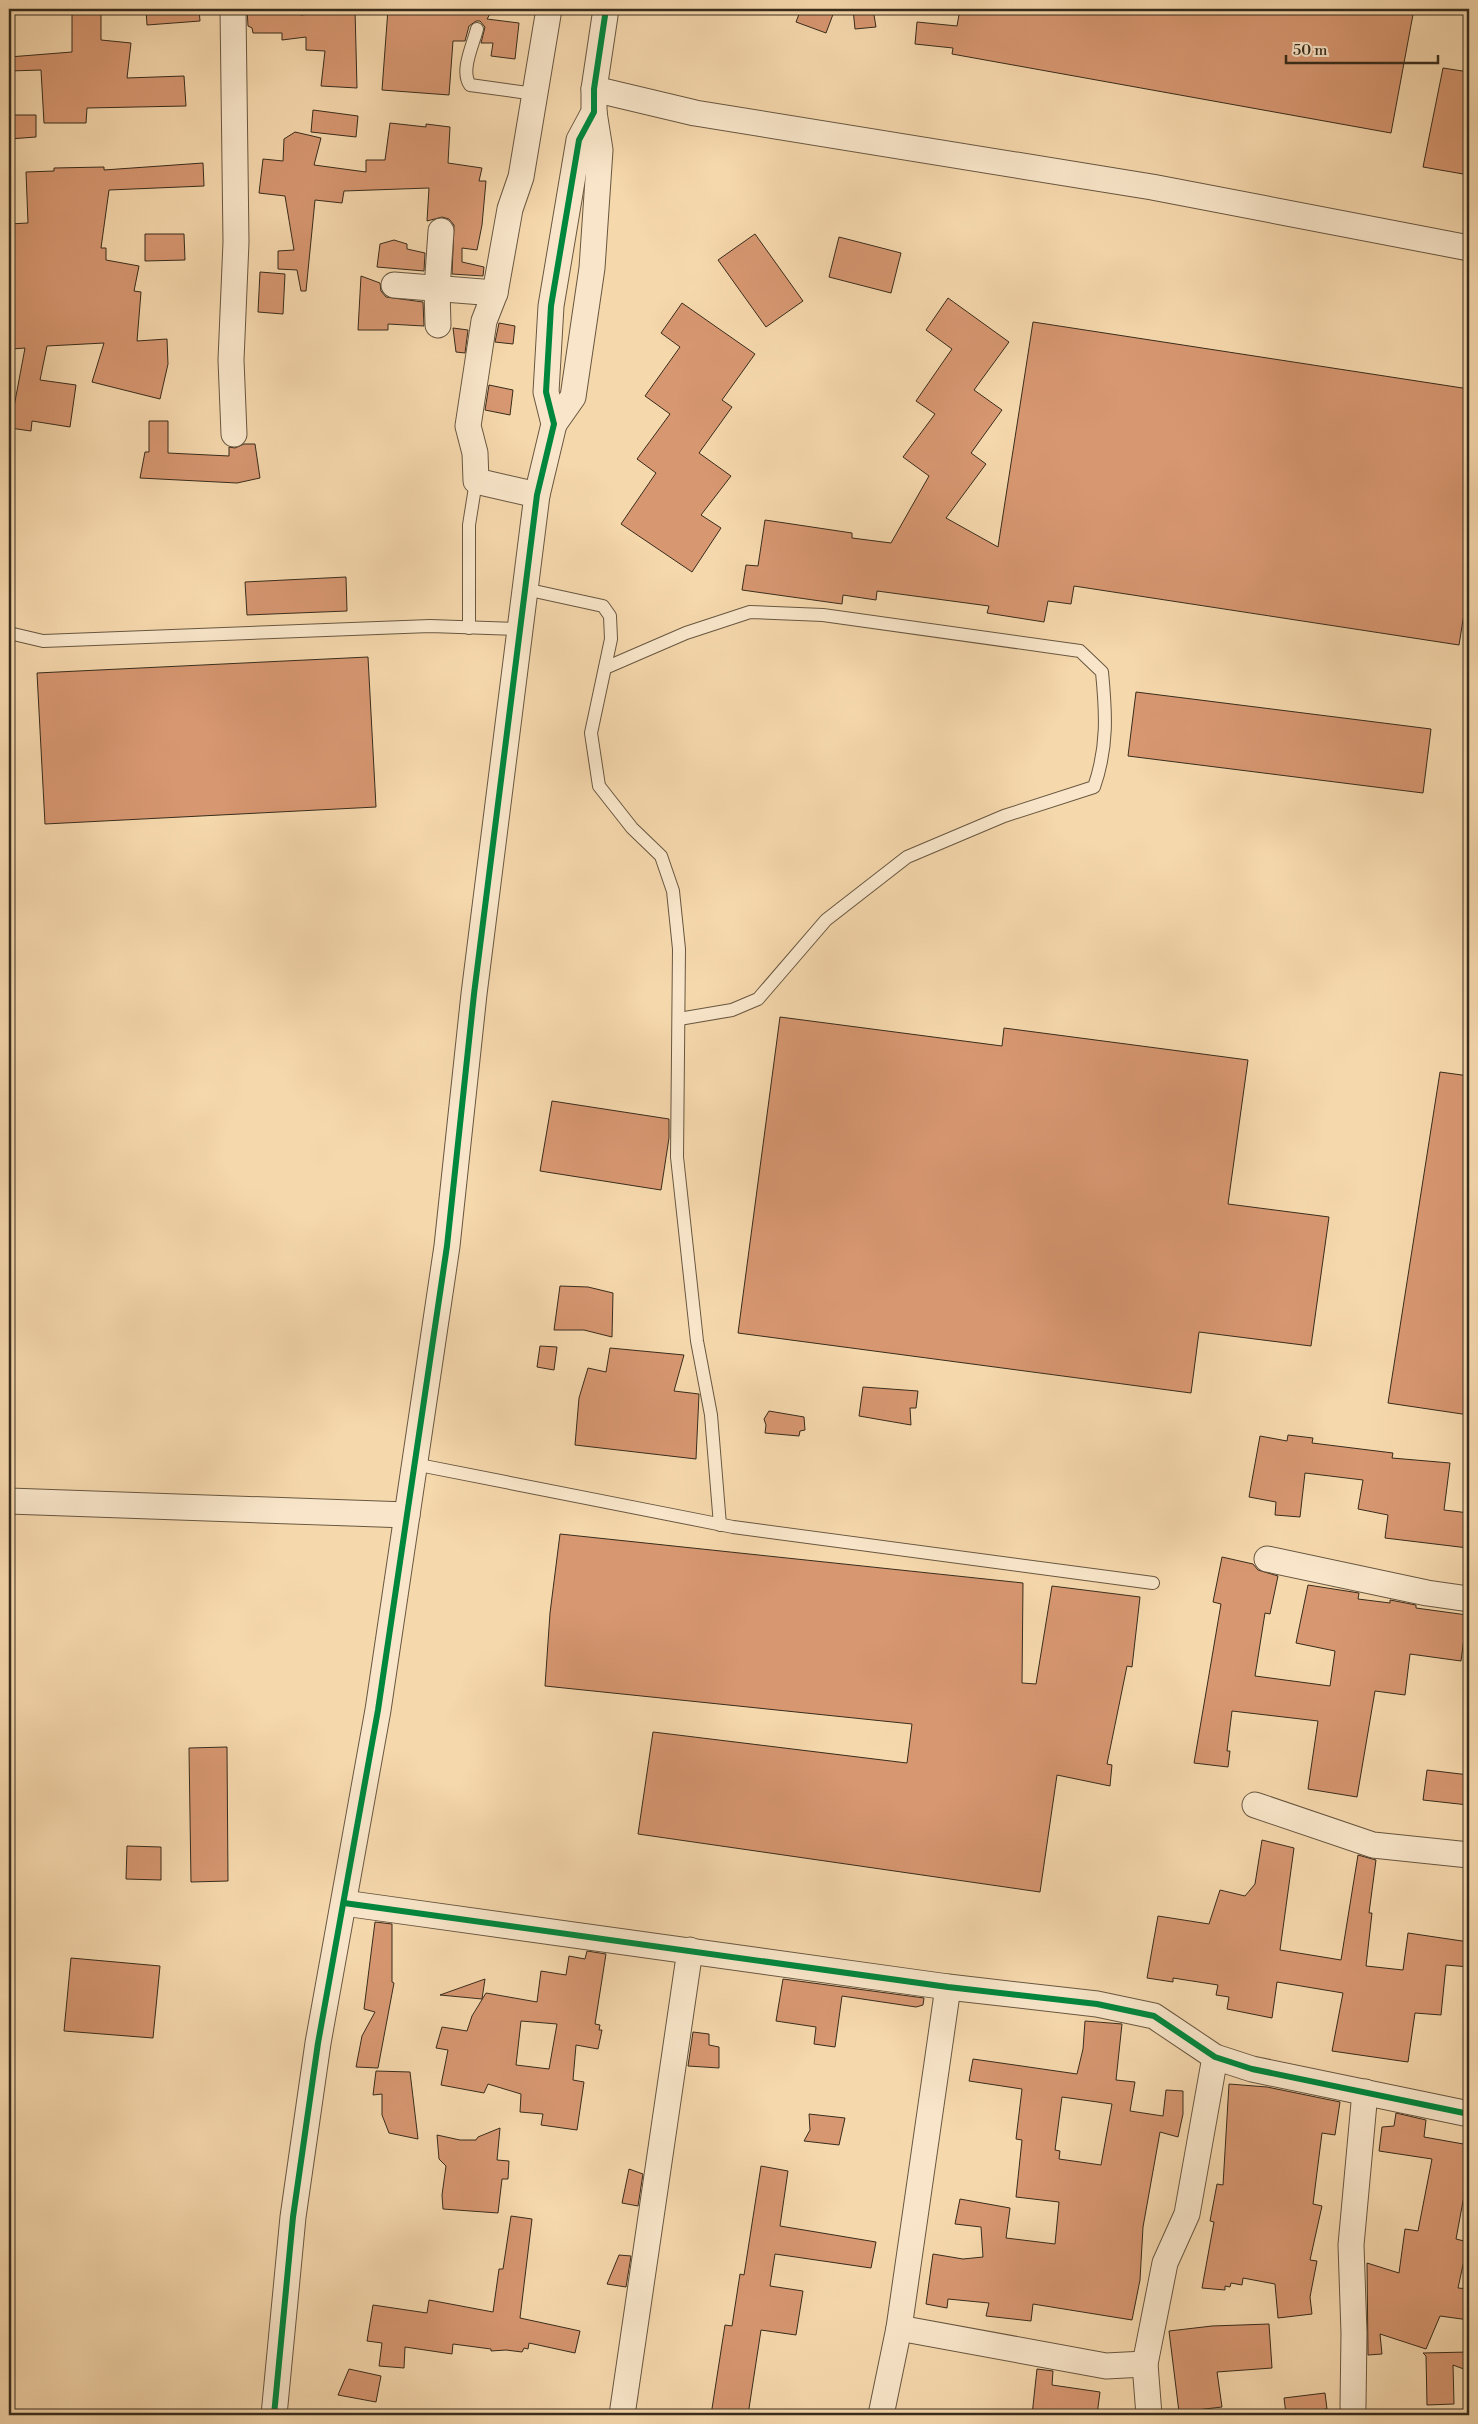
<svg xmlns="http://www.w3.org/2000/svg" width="1478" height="2424" font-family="'Libre Bodoni',serif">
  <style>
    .building { fill: #d79771; stroke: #382c1c; fill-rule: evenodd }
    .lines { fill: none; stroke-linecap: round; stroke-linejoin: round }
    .service-casing { stroke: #685740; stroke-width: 14 }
    .minor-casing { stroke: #685740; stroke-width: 27 }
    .service { stroke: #f9e6ca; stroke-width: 12 }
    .minor { stroke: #f9e6ca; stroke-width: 25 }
    .cycleway-casing { stroke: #f9e6ca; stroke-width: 9 }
    .cycleway { stroke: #00873e; stroke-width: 6 }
  </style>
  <rect width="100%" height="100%" fill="#f6d8ad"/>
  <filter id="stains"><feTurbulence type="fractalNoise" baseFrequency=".004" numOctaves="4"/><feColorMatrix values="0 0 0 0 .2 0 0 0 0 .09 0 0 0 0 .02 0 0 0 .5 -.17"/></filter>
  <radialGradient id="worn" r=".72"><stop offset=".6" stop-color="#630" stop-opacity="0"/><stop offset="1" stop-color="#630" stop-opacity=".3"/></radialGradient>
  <g class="building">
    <path d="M 72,9 L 101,9 L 101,40 L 131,43 L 127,78 L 184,76 L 186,106 L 87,108 L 86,123 L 44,123 L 41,70 L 9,71 L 9,57 L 72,52 Z"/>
    <path d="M 146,9 L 199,9 L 200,21 L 147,25 Z"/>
    <path d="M 247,9 L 301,9 L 301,15 L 355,9 L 357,88 L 321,86 L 325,51 L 306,50 L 306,37 L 282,40 L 282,33 L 253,33 L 252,28 L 248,26 Z"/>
    <path d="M 388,9 L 493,9 L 487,19 L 519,23 L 515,59 L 491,56 L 493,43 L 481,43 L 485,27 L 480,21 L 476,21 L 469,26 L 465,41 L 453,41 L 449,95 L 382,90 Z"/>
    <path d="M 801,9 L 835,9 L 826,33 L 796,22 Z"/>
    <path d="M 853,9 L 873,9 L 876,27 L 855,29 Z"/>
    <path d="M 960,9 L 1414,9 L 1391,133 L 952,54 L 953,48 L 915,44 L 917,22 L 957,26 Z"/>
    <path d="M 1443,68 L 1469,72 L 1469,175 L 1423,167 Z"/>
    <path d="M 313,110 L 358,116 L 356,137 L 311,132 Z"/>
    <path d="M 9,115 L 36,115 L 36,137 L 9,139 Z"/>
    <path d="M 390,123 L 426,127 L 426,124 L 450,127 L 448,163 L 482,168 L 479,181 L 486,181 L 482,225 L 477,250 L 462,248 L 462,262 L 484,267 L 483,276 L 452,274 L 454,225 L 449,219 L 442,217 L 427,221 L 429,188 L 344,191 L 342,203 L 315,200 L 306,291 L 301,291 L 297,270 L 278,269 L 278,251 L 294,250 L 285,196 L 259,193 L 263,159 L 283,161 L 284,139 L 295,132 L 321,138 L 314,165 L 366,172 L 366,160 L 385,160 Z"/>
    <path d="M 203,163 L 204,186 L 109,190 L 101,248 L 106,248 L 106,260 L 139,266 L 134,291 L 141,292 L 137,341 L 167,339 L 168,364 L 160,399 L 92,382 L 104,343 L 47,346 L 40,380 L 76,385 L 70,427 L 32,421 L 31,431 L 10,428 L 25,348 L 12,349 L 9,224 L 28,223 L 26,172 L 54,171 L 54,168 L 104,167 L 104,170 Z"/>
    <path d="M 145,234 L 184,234 L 185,260 L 145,261 Z"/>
    <path d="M 755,234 L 803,301 L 766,327 L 718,260 Z"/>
    <path d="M 839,237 L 901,253 L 891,293 L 829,277 Z"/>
    <path d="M 394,240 L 407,244 L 407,249 L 425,253 L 424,271 L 377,267 L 380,244 Z"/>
    <path d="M 260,272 L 285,274 L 283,314 L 258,312 Z"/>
    <path d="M 361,276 L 380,283 L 381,291 L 386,297 L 423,302 L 424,326 L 388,324 L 388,330 L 358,330 Z"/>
    <path d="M 948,298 L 1009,342 L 974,390 L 1002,410 L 971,453 L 986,464 L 946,518 L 998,547 L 1033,322 L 1469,389 L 1469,583 L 1459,645 L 1074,586 L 1071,604 L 1048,601 L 1044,622 L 987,613 L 989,606 L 877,591 L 876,600 L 843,595 L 842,604 L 742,590 L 746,565 L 758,566 L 765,520 L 852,533 L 852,538 L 891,543 L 929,476 L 903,457 L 935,414 L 916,401 L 952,349 L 926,330 Z"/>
    <path d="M 682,303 L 755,354 L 722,400 L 732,407 L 699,453 L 731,476 L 701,515 L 721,528 L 692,572 L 621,524 L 656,473 L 637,459 L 670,414 L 645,396 L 680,347 L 661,333 Z"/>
    <path d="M 499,323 L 515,326 L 513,344 L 495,342 Z"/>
    <path d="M 453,328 L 468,330 L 465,353 L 456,352 Z"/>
    <path d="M 489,385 L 513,390 L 510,415 L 485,410 Z"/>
    <path d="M 149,421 L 168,421 L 168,453 L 229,456 L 229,447 L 235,448 L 244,444 L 255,444 L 260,478 L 237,483 L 140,478 L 145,452 L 149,452 Z"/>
    <path d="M 346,577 L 347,611 L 247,615 L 245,582 Z"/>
    <path d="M 368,657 L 376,807 L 45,824 L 37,673 Z"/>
    <path d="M 1136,692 L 1431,729 L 1423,793 L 1128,756 Z"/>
    <path d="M 780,1017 L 1002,1046 L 1004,1028 L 1248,1060 L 1228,1204 L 1329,1217 L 1311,1346 L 1199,1332 L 1191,1393 L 738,1333 Z"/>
    <path d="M 1440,1072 L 1469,1076 L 1469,1415 L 1388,1403 Z"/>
    <path d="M 552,1101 L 669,1119 L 669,1138 L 661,1190 L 540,1171 Z"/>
    <path d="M 560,1286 L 588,1287 L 613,1293 L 612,1337 L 584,1330 L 554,1330 Z"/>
    <path d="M 540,1346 L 557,1347 L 554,1370 L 537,1367 Z"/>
    <path d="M 610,1348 L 684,1355 L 674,1391 L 699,1394 L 696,1459 L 575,1445 L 579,1398 L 588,1368 L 606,1372 Z"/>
    <path d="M 863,1387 L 918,1391 L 916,1408 L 910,1408 L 911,1425 L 859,1416 Z"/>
    <path d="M 769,1411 L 804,1417 L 805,1430 L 800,1431 L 799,1436 L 765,1433 L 766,1425 L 764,1419 Z"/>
    <path d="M 1288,1435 L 1313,1438 L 1312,1443 L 1393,1453 L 1392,1458 L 1450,1463 L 1444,1510 L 1469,1513 L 1468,1548 L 1385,1538 L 1388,1515 L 1358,1509 L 1363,1480 L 1305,1473 L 1300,1517 L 1275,1515 L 1276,1502 L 1249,1497 L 1260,1436 L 1287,1441 Z"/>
    <path d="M 560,1534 L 1023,1583 L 1022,1683 L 1036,1684 L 1052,1586 L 1140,1597 L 1132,1667 L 1127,1666 L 1107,1764 L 1112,1765 L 1110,1786 L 1057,1775 L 1040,1892 L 638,1834 L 653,1732 L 907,1763 L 912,1724 L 545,1686 L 550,1613 Z"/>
    <path d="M 1222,1557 L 1253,1564 L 1258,1570 L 1278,1576 L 1270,1614 L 1265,1613 L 1255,1676 L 1330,1686 L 1335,1651 L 1296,1643 L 1308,1585 L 1359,1593 L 1358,1599 L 1390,1603 L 1390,1600 L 1416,1605 L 1416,1608 L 1467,1615 L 1461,1661 L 1410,1654 L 1405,1695 L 1375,1691 L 1357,1797 L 1308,1789 L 1318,1721 L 1232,1711 L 1227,1751 L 1230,1751 L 1228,1767 L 1194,1763 L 1221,1604 L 1213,1602 Z"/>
    <path d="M 227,1747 L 228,1881 L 191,1882 L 189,1748 Z"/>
    <path d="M 1427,1770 L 1469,1775 L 1468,1805 L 1423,1800 Z"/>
    <path d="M 1262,1840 L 1294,1848 L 1280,1950 L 1341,1960 L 1358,1855 L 1376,1860 L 1369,1913 L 1372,1913 L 1366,1966 L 1403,1970 L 1408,1933 L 1469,1942 L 1469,1967 L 1446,1965 L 1441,2015 L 1415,2013 L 1408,2062 L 1332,2051 L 1343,1993 L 1277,1982 L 1272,2018 L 1227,2009 L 1229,1997 L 1216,1995 L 1218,1985 L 1173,1978 L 1173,1982 L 1147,1978 L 1158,1916 L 1209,1924 L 1220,1890 L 1245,1896 L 1255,1884 Z"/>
    <path d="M 127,1846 L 161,1847 L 161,1880 L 126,1879 Z"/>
    <path d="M 375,1922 L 392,1924 L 392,1982 L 394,1983 L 378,2068 L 356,2067 L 362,2036 L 375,2012 L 364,2009 Z"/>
    <path d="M 587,1951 L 606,1954 L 595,2024 L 600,2025 L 599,2030 L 602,2030 L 598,2049 L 576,2045 L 573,2080 L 584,2082 L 577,2130 L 541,2125 L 543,2114 L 520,2112 L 521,2094 L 488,2084 L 484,2093 L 441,2085 L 448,2050 L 436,2048 L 442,2027 L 467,2031 L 472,2016 L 486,1993 L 537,2002 L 541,1971 L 566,1975 L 569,1956 L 585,1959 ZM 521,2021 L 557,2024 L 549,2069 L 516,2065 Z"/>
    <path d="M 71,1958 L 160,1966 L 153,2038 L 64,2031 Z"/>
    <path d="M 485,1979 L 482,1999 L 440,1995 Z"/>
    <path d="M 783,1979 L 924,1998 L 923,2005 L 916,2007 L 842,1996 L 835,2047 L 814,2044 L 816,2027 L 776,2021 Z"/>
    <path d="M 1085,2021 L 1122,2024 L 1116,2080 L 1135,2082 L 1130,2111 L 1163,2116 L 1166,2090 L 1183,2091 L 1183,2114 L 1178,2137 L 1160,2132 L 1143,2227 L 1140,2280 L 1132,2320 L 1033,2304 L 1031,2321 L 986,2316 L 989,2303 L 948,2299 L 947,2308 L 926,2304 L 933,2254 L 963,2259 L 983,2257 L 981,2227 L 955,2224 L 960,2199 L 1010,2208 L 1006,2238 L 1055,2244 L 1059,2202 L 1016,2197 L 1022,2140 L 1016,2139 L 1022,2089 L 969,2081 L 973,2059 L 1077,2074 L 1083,2049 ZM 1062,2097 L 1112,2104 L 1101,2165 L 1059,2159 L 1060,2151 L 1055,2150 Z"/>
    <path d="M 693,2032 L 709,2034 L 709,2045 L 719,2047 L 719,2068 L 688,2066 Z"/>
    <path d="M 376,2071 L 410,2072 L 418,2139 L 389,2133 L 382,2115 L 382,2094 L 373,2095 Z"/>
    <path d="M 1229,2084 L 1267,2087 L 1340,2102 L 1335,2135 L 1322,2133 L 1313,2204 L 1322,2206 L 1310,2260 L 1317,2261 L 1310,2297 L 1312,2314 L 1278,2318 L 1275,2284 L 1243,2278 L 1242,2285 L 1231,2283 L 1230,2287 L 1225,2286 L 1225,2290 L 1202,2288 L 1214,2222 L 1210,2221 L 1217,2184 L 1223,2185 Z"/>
    <path d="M 1396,2113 L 1426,2120 L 1424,2137 L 1469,2145 L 1469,2169 L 1456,2239 L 1468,2242 L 1458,2288 L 1469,2289 L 1469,2320 L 1440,2316 L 1426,2349 L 1380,2334 L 1382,2354 L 1368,2355 L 1367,2263 L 1399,2273 L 1405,2229 L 1418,2231 L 1432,2159 L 1379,2151 L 1382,2127 L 1394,2126 Z"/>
    <path d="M 809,2114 L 845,2118 L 839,2145 L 804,2141 L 810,2130 Z"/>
    <path d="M 500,2128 L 497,2160 L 509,2161 L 508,2179 L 502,2179 L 498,2213 L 443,2209 L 442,2195 L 446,2166 L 439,2159 L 437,2135 L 460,2140 L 476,2140 L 478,2137 Z"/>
    <path d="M 761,2166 L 788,2171 L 780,2226 L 876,2242 L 871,2268 L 775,2254 L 770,2286 L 803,2291 L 796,2335 L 761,2330 L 748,2415 L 711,2415 L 725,2325 L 732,2326 L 740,2274 L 744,2275 Z"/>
    <path d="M 629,2169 L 643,2174 L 638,2206 L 622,2203 Z"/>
    <path d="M 511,2216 L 532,2219 L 520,2318 L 580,2331 L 575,2353 L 529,2343 L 528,2349 L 524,2348 L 522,2352 L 506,2350 L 491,2351 L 491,2349 L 453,2344 L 452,2354 L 405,2347 L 404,2368 L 379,2366 L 382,2343 L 367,2341 L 373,2305 L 427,2313 L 429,2300 L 493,2312 L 499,2269 L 503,2269 Z"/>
    <path d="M 619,2255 L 631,2256 L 626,2287 L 607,2284 Z"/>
    <path d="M 1269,2324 L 1272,2368 L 1217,2372 L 1222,2407 L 1179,2412 L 1169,2331 L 1212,2326 Z"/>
    <path d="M 1469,2352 L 1469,2371 L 1453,2365 L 1454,2404 L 1427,2405 L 1426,2356 L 1423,2353 Z"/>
    <path d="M 349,2369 L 381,2376 L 376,2402 L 338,2395 Z"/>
    <path d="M 1037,2369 L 1053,2371 L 1052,2385 L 1100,2392 L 1097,2415 L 1032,2415 Z"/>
    <path d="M 1325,2393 L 1327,2409 L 1286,2414 L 1284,2398 Z"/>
  </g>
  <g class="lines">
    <g class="service-casing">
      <g id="service">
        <path d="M 477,29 C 473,45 460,71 470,85 L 535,94"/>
        <path d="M 525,589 L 603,606 L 610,616 L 611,639 L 591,733 L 599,786 L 632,828 L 661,856 L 673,891 L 679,949 L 677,1157 L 697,1341 L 711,1415 L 720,1525"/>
        <path d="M 469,628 L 469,525 L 476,481"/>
        <path d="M 9,633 L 43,641 L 430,626 L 520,629"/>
        <path d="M 605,668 L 686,633 L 750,612 L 823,615 L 1080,651 L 1102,672 C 1106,713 1108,747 1094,787 L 1004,816 L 907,857 L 826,920 L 758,999 L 732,1010 L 679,1019"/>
        <path d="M 414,1464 L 733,1527 L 1153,1583"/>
      </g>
    </g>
    <g class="minor-casing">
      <g id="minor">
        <path d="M 233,9 L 236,242 L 231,360 L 234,434"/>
        <path d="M 594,89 L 695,113 L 1152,187 L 1469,248"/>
        <path d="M 394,285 L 495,293"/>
        <path d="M 438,325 L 437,289 L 441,231"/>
        <path d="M 554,424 L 573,397 L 592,268 L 600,150 L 594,112"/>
        <path d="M 537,495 L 476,481 L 475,453 L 468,426 L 484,321 L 495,293 L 510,209 L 521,177 L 549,9"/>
        <path d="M 9,1501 L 407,1515"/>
        <path d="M 1267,1559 L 1427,1593 L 1469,1599"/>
        <path d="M 1255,1805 L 1373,1845 L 1469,1855"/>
        <path d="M 344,1903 L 948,1987 L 1097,2004 L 1154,2016 L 1215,2057 L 1252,2069 L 1469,2114"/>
        <path d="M 899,2328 L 1106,2366 L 1145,2364"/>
        <path d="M 1353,2406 L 1354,2333 L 1351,2245 L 1365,2092"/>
        <path d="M 274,2415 L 293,2217 L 318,2043 L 378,1710 L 447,1246 L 474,994 L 537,495 L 554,424 L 546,392 L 551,306 L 579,140 L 594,112 L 594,89 L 606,9"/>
        <path d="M 622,2415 L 690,1950"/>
        <path d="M 881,2415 L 899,2328 L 948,1987"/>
        <path d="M 1149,2415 L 1145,2364 L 1165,2263 L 1187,2214 L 1215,2057"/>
      </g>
    </g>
    <use href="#service" class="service"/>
    <use href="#minor" class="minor"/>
    <g class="cycleway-casing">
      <g id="cycleway">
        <path d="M 344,1903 L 948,1987 L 1097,2004 L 1154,2016 L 1215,2057 L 1252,2069 L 1469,2114"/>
        <path d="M 274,2415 L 293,2217 L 318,2043 L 378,1710 L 447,1246 L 474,994 L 537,495 L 554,424 L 546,392 L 551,306 L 579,140 L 594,112 L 594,89 L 606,9"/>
      </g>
    </g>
    <use href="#cycleway" class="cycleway"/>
  </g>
  <rect width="1478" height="2424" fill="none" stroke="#f6d8ad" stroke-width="30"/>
  <rect x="10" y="10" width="1458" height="2404" fill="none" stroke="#382c1c" stroke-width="2.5"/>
  <rect x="15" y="15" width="1448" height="2394" fill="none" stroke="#382c1c"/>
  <path d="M1286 55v8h152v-8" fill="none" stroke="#382c1c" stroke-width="2.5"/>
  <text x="1293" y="55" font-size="15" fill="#382c1c" stroke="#f9e6ca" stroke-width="4" paint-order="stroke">50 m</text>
  <rect width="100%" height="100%" filter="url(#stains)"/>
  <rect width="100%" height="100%" fill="url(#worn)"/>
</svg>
